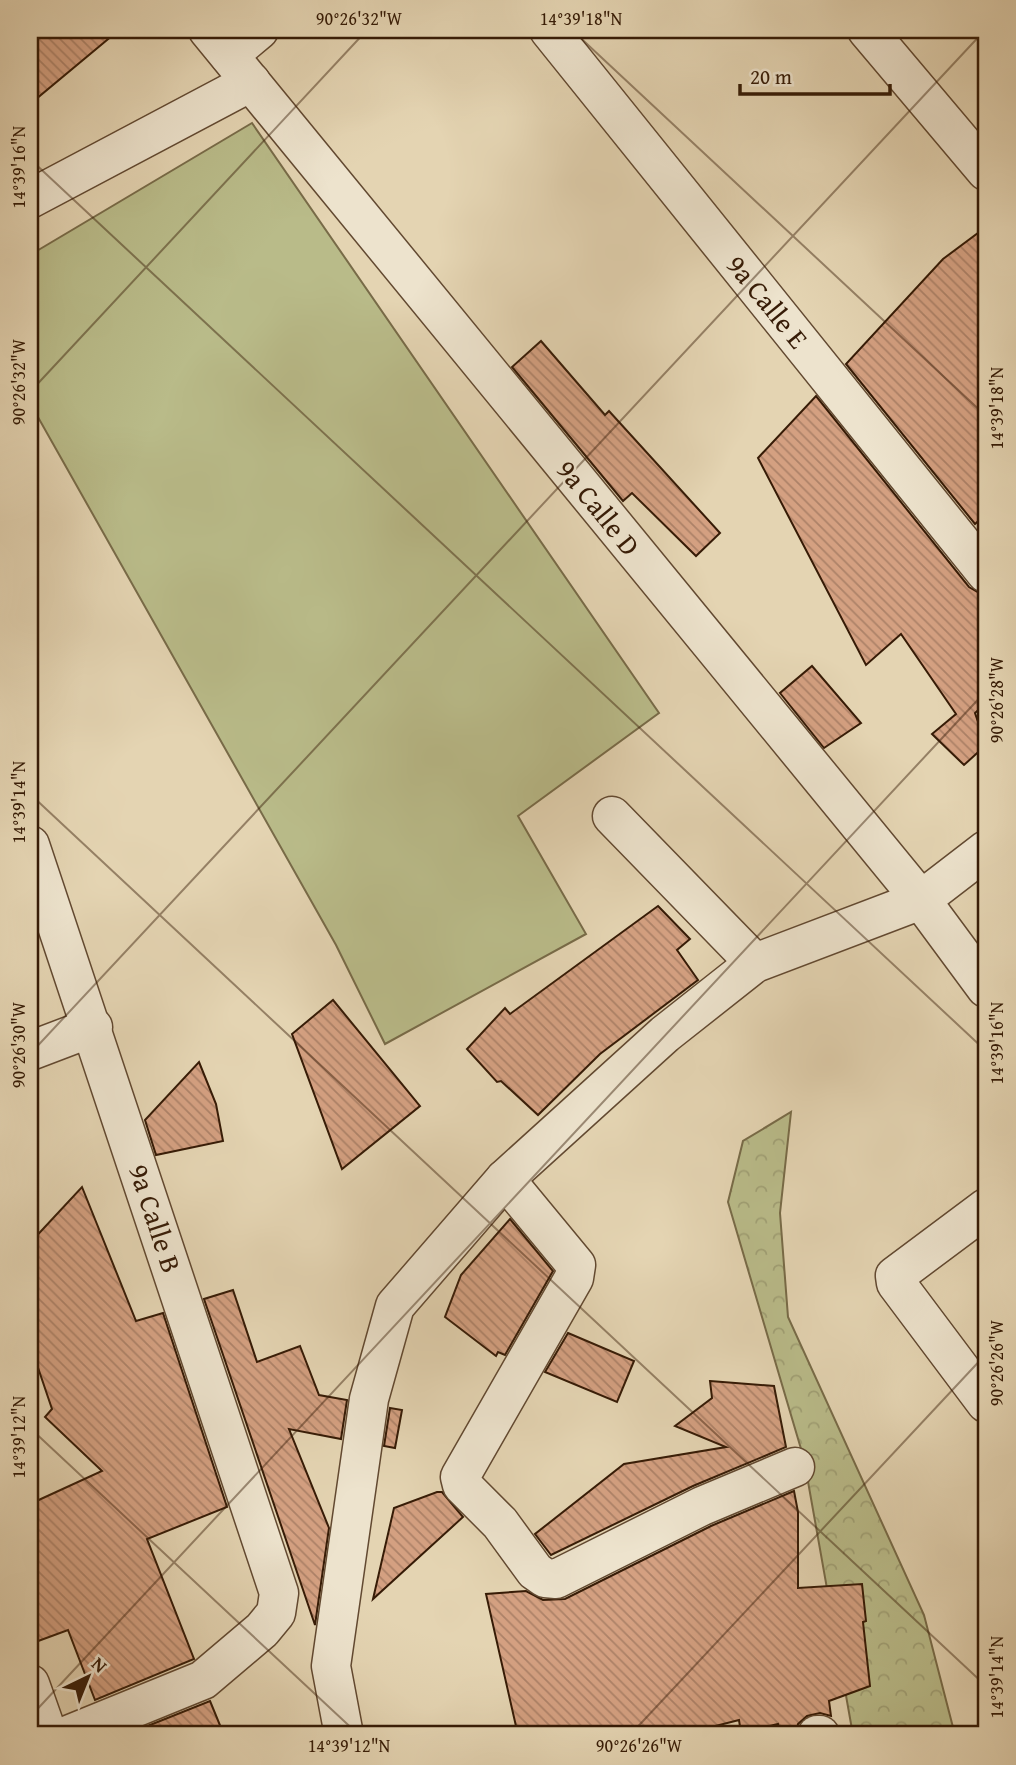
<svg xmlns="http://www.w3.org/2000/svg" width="1016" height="1765" font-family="'Gentium Book Plus',serif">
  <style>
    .forest { fill: url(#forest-crowns); stroke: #786b48; stroke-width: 2 }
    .garden { fill: #b9bb89; stroke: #786b48; stroke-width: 2 }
    .building { fill: url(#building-back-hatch); stroke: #361b06; stroke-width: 2 }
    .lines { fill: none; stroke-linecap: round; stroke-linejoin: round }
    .minor-casing { stroke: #624931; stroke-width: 41 }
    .minor { stroke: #ede3cd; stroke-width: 38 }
    .ticks { fill: none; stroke: #361b06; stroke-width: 2; stroke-opacity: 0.45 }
    .labels { text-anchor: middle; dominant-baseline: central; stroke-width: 5; stroke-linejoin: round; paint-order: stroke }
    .street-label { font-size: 28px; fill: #361b06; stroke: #ede3cd }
    .neatline { fill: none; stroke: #361b06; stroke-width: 2.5 }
    .ticks-label { font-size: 18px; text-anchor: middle; fill: #361b06 }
  </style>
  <defs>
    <pattern id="forest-crowns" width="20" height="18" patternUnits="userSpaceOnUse" patternTransform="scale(1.75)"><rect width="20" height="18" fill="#b9bb89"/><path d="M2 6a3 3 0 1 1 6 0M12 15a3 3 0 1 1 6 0" fill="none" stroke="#a0a075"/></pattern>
    <pattern id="building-back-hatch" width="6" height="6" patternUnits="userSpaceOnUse" patternTransform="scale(1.75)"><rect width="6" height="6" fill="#d4a081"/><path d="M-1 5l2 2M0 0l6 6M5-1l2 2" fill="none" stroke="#ad8268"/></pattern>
  </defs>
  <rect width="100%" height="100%" fill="#e4d4b2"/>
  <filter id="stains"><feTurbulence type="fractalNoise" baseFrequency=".00286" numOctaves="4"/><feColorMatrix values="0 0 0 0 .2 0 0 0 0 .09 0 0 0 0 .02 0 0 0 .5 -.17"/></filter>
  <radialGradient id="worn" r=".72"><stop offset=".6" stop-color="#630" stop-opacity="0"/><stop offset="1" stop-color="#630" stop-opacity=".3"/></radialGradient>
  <path class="forest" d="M 791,1112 L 780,1213 L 788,1317 L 924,1615 L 955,1735 L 853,1735 L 804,1459 L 728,1202 L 743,1141 Z"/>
  <path class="garden" d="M 252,123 L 659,713 L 518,816 L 586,934 L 385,1044 L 336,945 L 30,403 L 30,255 Z"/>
  <g class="building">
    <path d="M 30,30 L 119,30 L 30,104 Z"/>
    <path d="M 986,227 L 986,514 L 975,524 L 846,364 L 943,259 Z"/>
    <path d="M 541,341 L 605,415 L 609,411 L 720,533 L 696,556 L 632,493 L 623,501 L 512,367 Z"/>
    <path d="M 816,396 L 969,587 L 986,597 L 986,703 L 975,713 L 986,745 L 964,765 L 932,734 L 956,714 L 901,634 L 866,665 L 758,458 Z"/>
    <path d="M 812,666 L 861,723 L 824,748 L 780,693 Z"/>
    <path d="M 658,906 L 690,939 L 677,950 L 698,980 L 600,1054 L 538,1115 L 501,1081 L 497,1082 L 467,1049 L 505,1008 L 510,1014 Z"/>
    <path d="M 333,1000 L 420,1106 L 342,1169 L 292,1034 Z"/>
    <path d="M 199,1062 L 216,1104 L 223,1141 L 156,1155 L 145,1120 Z"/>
    <path d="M 82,1187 L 136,1321 L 163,1313 L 227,1507 L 147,1539 L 194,1659 L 95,1700 L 68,1630 L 30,1644 L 30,1504 L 102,1471 L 45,1417 L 52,1409 L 30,1344 L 30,1243 Z"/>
    <path d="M 510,1219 L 553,1271 L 505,1355 L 498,1352 L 496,1356 L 445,1317 L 461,1275 Z"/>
    <path d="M 233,1290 L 257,1362 L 300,1346 L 319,1395 L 347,1400 L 341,1439 L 289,1429 L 329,1528 L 315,1625 L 204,1299 Z"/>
    <path d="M 568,1333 L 634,1361 L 617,1402 L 545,1372 Z"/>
    <path d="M 710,1381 L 774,1386 L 786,1447 L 693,1486 L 551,1555 L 535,1534 L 624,1464 L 726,1447 L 675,1426 L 712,1398 Z"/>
    <path d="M 390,1408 L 402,1410 L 395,1448 L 384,1446 Z"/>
    <path d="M 794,1491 L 798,1512 L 798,1588 L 862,1584 L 866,1621 L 863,1622 L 870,1686 L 829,1701 L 831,1716 L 820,1713 L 807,1716 L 798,1724 L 796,1732 L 781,1735 L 778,1724 L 741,1733 L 739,1720 L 680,1735 L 518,1735 L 486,1594 L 526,1591 L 543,1600 L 565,1599 L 711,1526 Z"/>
    <path d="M 437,1492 L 442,1492 L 463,1517 L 373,1599 L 394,1508 Z"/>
    <path d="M 210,1701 L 224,1735 L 125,1735 Z"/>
  </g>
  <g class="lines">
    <g class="minor-casing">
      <g id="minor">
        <path d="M 208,30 L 921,900 L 986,988"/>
        <path d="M 549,30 L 986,573"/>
        <path d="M 867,30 L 986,171"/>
        <path d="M 229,55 L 259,30"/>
        <path d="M 30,199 L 251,82"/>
        <path d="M 612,816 L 755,963"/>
        <path d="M 30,845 L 279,1593 L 276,1613 L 262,1630 L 203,1680 L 68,1735"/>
        <path d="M 30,1051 L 93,1027"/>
        <path d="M 505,1179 L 576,1265 L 574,1278 L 460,1477 L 462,1485 L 500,1523 L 535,1571 L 545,1578 L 556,1579 L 702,1506 L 795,1467"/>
        <path d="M 986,1208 L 895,1276 L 896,1283 L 986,1403"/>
        <path d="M 30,1684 L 48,1735"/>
        <path d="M 344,1735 L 331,1666 L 369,1399 L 395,1306 L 505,1179 L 665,1034 L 755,963 L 921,900 L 986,850"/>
        <path d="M 817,1735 L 820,1735"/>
      </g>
    </g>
    <use href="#minor" class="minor"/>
  </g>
  <path class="ticks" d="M 572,30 L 986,416M 30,159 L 986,1051M 30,392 L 367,30M 30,794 L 986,1686M 30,1054 L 985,30M 30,1428 L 359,1735M 30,1717 L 986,691M 630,1735 L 986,1354"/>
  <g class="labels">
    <g class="street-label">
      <text transform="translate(768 301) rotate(51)">9a Calle E</text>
      <text transform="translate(599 507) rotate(51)">9a Calle D</text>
      <text transform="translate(156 1218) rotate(72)">9a Calle B</text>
    </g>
  </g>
  <rect width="1016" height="1765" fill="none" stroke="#e4d4b2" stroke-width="77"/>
  <g transform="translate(88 1677) rotate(43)" stroke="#ede3cd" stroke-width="5" paint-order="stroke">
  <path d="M0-5L12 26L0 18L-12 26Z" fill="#361b06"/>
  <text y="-10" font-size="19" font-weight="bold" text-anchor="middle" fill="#361b06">N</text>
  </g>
  <path d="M740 84v10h150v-10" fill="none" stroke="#361b06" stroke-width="3.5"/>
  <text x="750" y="84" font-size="21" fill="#361b06" stroke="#ede3cd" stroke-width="5" paint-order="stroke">20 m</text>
  <rect x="38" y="38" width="940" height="1688" class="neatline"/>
  <g class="ticks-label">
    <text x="359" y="25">90°26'32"W</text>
    <text x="581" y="25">14°39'18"N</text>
    <text transform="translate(19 167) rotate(-90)" y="6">14°39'16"N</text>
    <text transform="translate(19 382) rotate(-90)" y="6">90°26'32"W</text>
    <text transform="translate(997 408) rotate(-90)" y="6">14°39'18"N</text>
    <text transform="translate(997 700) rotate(-90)" y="6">90°26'28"W</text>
    <text transform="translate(19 802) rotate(-90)" y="6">14°39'14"N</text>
    <text transform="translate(997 1043) rotate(-90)" y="6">14°39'16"N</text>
    <text transform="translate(19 1045) rotate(-90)" y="6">90°26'30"W</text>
    <text transform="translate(997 1363) rotate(-90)" y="6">90°26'26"W</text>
    <text transform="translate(19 1437) rotate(-90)" y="6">14°39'12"N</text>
    <text transform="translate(997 1677) rotate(-90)" y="6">14°39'14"N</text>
    <text x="349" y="1752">14°39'12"N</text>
    <text x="639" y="1752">90°26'26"W</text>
  </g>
  <rect width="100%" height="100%" filter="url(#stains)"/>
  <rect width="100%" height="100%" fill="url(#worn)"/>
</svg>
